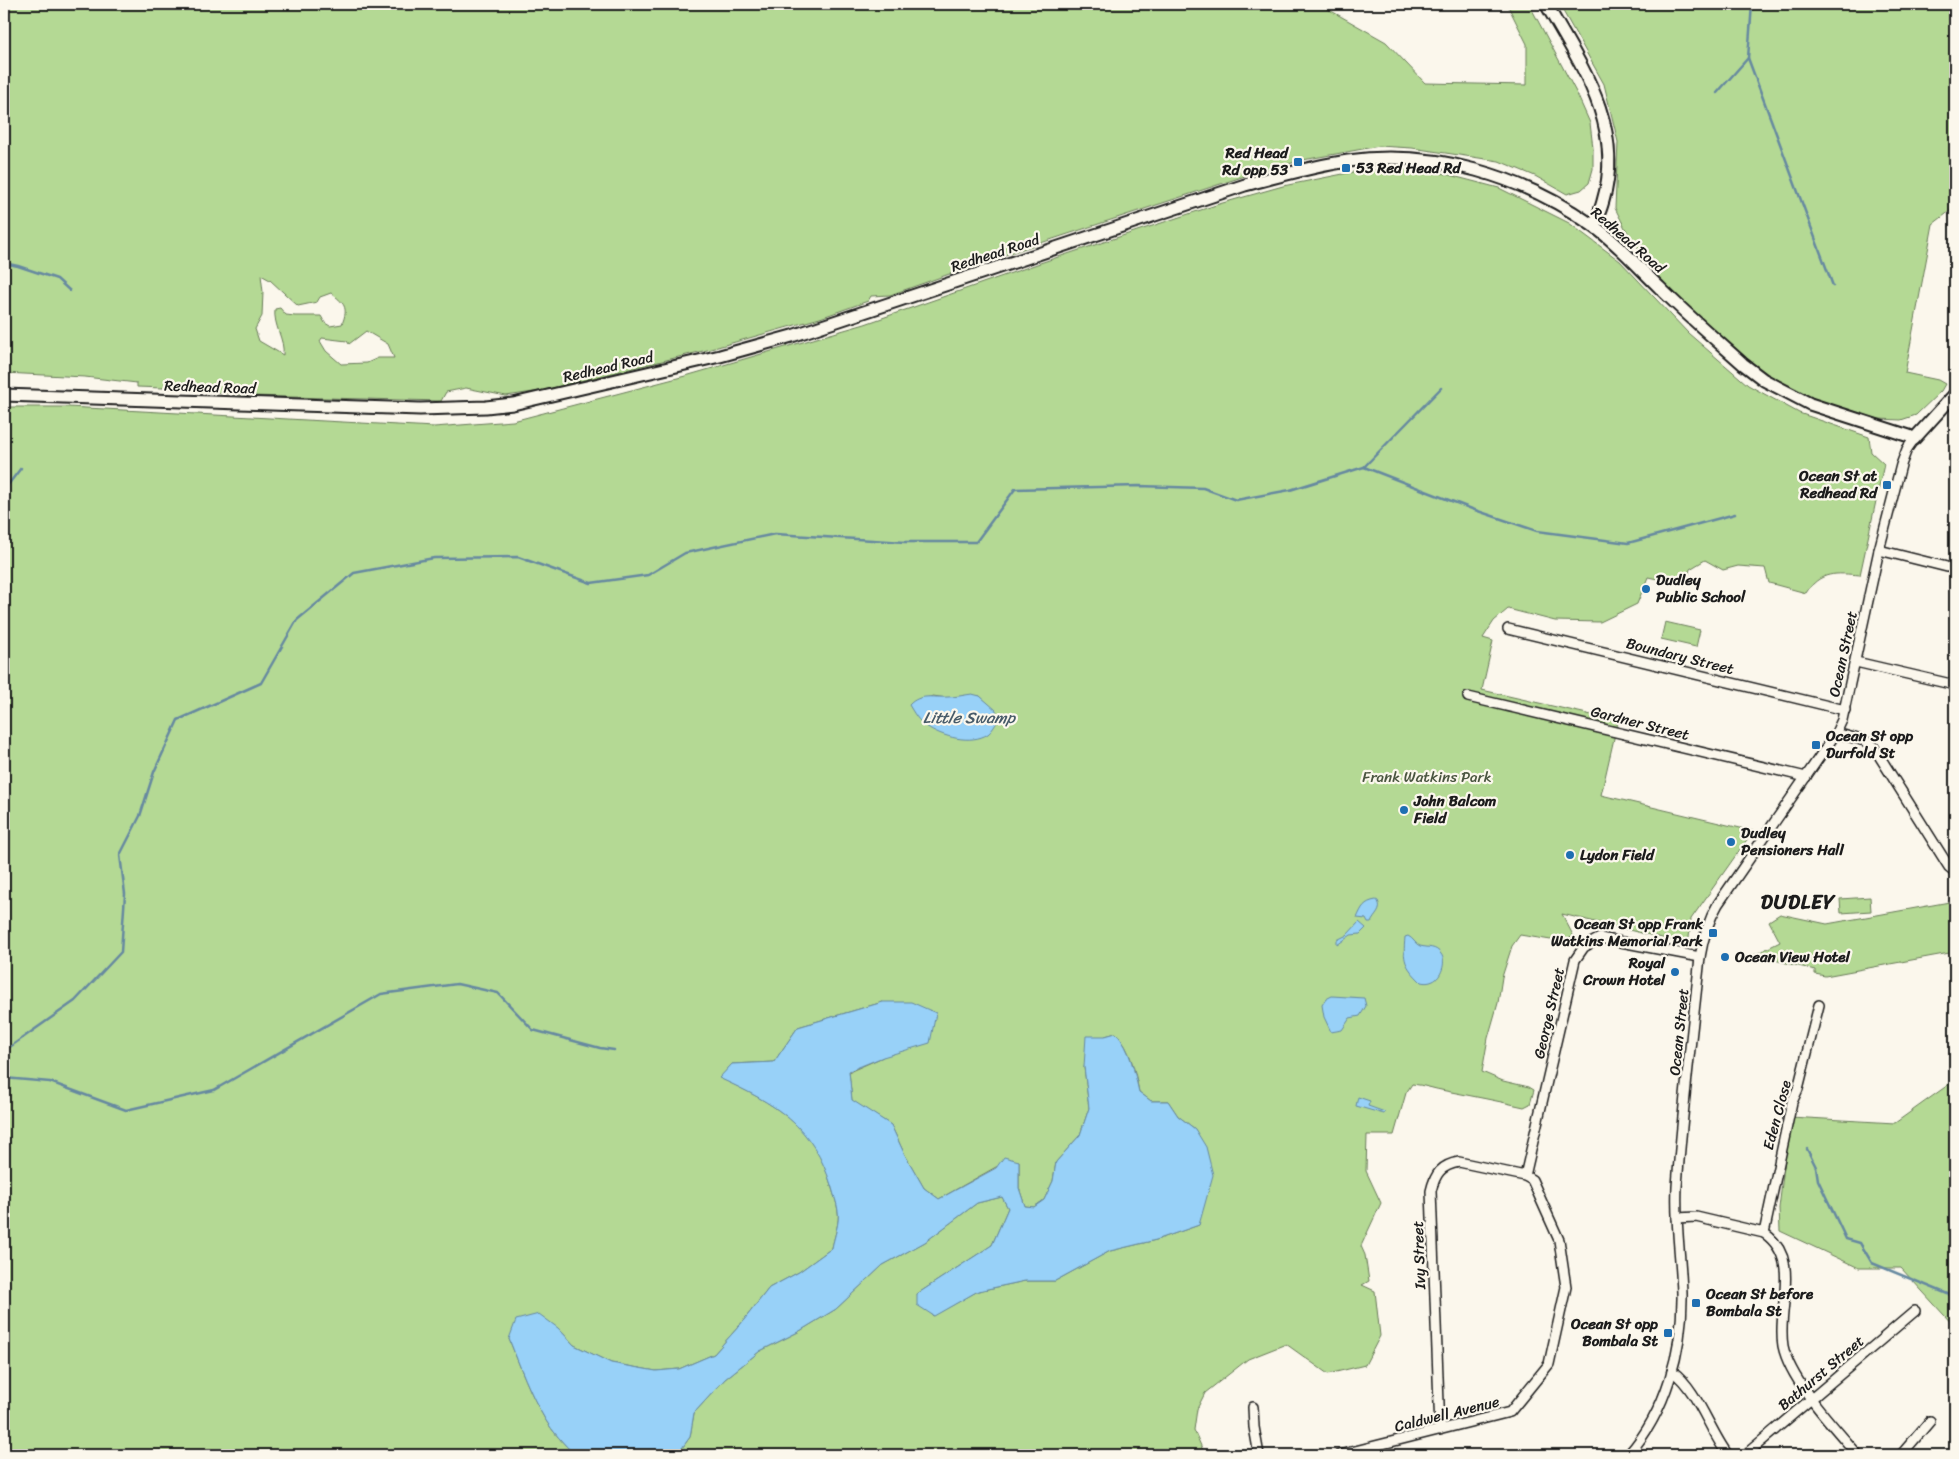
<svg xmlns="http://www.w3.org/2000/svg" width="1959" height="1459" font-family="Sriracha,sans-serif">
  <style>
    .green { fill: #b4d994; stroke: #687a58; fill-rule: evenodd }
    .water { fill: #98d1f8; stroke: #6689a0 }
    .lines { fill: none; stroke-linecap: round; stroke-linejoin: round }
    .stream { stroke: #6689a0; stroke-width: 2.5 }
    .minor-casing { stroke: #1c1c1c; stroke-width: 12 }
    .major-casing { stroke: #1c1c1c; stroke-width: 15 }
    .minor { stroke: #fbf7ec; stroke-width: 9 }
    .major { stroke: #fbf7ec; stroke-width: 11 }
    .poi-dot { fill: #1f6fb2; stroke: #fbf7ec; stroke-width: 2 }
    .labels { text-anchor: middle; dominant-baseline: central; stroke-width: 4.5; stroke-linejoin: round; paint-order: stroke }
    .poi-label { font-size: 15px; font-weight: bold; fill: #1c1c1c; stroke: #fbf7ec; text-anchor: start }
    .street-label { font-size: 15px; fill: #1c1c1c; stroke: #fbf7ec }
    .park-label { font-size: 15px; fill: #4a5540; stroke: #fbf7ec }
    .water-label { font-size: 16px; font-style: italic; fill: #475b69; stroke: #fbf7ec }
    .district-label { font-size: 20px; font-weight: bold; letter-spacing: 1px; fill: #1c1c1c; stroke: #fbf7ec }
  </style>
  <rect width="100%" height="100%" fill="#fbf7ec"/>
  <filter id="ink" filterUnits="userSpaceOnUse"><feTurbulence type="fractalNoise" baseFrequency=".02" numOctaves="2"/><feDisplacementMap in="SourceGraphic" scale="10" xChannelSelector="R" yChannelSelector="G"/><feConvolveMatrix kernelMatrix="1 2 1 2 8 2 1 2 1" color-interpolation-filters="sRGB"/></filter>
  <g filter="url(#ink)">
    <g class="green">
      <path d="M 4,4 L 1322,4 L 1326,8 L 1386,42 L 1425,83 L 1527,85 L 1527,44 L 1507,4 L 1529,4 L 1577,94 L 1590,123 L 1593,148 L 1593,169 L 1589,183 L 1581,190 L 1567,194 L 1535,176 L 1499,161 L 1412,148 L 1379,146 L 1303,160 L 1251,174 L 989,260 L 890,295 L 871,296 L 868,301 L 820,318 L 707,350 L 540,391 L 506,396 L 466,388 L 446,392 L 441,401 L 252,396 L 189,389 L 137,387 L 137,383 L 85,377 L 4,373 ZM 261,275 L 270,280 L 298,306 L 317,302 L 320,297 L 331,293 C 344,303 349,307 342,324 L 330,326 L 325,323 L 321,316 L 295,316 L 286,315 L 280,308 L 275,309 C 273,326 285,339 283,355 L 259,341 L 255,329 L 262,316 L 263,292 ZM 366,331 L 388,344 L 394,358 L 378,358 L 367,363 L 341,364 L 326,351 L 320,341 L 322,338 L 347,341 L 349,344 Z"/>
      <path d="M 1559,4 L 1955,4 L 1955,207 L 1933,224 L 1905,373 L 1938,380 L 1945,384 L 1941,391 L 1916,415 L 1901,420 L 1879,419 L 1840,409 L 1792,389 L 1746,362 L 1694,313 L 1655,273 L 1625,228 L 1615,208 L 1618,142 L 1604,84 Z"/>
      <path d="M 1389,169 L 1426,169 L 1499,188 L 1569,223 L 1620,261 L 1688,333 L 1748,385 L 1799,413 L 1869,437 L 1871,452 L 1884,464 L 1860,575 C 1836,573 1820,571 1806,593 L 1769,583 L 1765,568 L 1738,566 L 1723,570 L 1705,560 L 1690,569 L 1686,585 L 1648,577 L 1637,604 L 1600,622 L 1555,621 L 1508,609 L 1494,621 L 1483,638 L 1493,641 L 1482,690 L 1618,721 L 1601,795 L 1753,831 L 1691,919 L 1689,938 L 1683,943 L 1562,914 L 1574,937 L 1557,941 L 1520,935 L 1512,946 L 1502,977 L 1498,1003 L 1488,1038 L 1482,1072 L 1503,1081 L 1529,1087 L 1534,1090 L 1530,1104 L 1524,1107 C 1498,1101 1472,1096 1446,1091 C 1434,1089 1424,1085 1412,1084 L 1406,1093 L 1394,1135 L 1367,1135 L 1366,1171 L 1381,1203 L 1361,1246 L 1365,1255 L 1369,1281 L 1362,1285 L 1375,1291 L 1380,1336 L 1365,1365 L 1328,1374 L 1286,1344 L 1248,1359 L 1205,1393 L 1197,1409 L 1194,1430 L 1205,1455 L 677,1455 L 690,1437 L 694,1413 L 725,1379 L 760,1351 L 798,1332 L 836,1309 L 883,1265 L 925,1242 L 977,1203 L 1002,1197 L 1008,1208 L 992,1245 L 917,1294 L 933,1316 L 978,1291 L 1025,1281 L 1055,1281 L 1110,1251 L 1156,1240 L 1199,1225 L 1195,1129 L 1178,1116 L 1168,1101 L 1151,1101 L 1139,1092 C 1135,1071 1131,1050 1116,1033 L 1105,1036 L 1084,1067 L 1089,1108 L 1080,1135 L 1056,1162 L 1053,1181 L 1044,1200 L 1034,1207 L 1025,1206 L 1019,1188 L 1019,1161 L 996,1167 L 939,1199 L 924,1188 L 904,1153 L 891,1125 L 852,1101 L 849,1072 L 883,1057 L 883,1002 L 798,1027 L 774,1062 L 732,1064 L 720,1078 C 773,1103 813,1124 831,1185 C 833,1193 837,1202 838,1211 C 840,1222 834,1237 832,1248 L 799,1272 L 769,1288 L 740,1325 L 714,1354 L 679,1369 L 656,1371 L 611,1363 L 574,1345 L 558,1328 L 509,1339 C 520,1366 530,1394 545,1419 C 553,1432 564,1444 575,1455 L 4,1455 L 4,407 L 68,407 L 434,427 L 513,421 L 689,375 L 865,324 L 1040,263 L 1219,204 L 1283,186 L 1353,172 ZM 933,696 L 946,698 L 980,696 L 986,702 L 914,701 Z"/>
      <path d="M 1665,622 L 1700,630 L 1696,647 L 1661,639 Z"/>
      <path d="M 1870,897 L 1871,911 L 1841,913 L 1840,899 Z"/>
      <path d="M 1955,901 L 1955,952 L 1825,976 L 1815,974 L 1815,970 L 1754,955 L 1780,942 L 1769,921 L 1780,914 L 1827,924 Z"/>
      <path d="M 1955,1080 L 1955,1327 L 1901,1268 L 1859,1268 L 1780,1231 L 1779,1208 L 1790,1117 L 1895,1123 Z"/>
    </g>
    <g class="water">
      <path d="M 972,694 L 980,696 L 996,710 L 998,721 C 995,725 992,731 988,734 C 971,745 942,737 926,726 C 918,721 914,713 909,705 C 920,693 933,698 948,697 C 956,697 964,695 972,694 Z"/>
      <path d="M 1376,900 L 1378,901 C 1383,911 1374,915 1371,923 L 1368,923 L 1366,919 L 1357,918 C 1362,907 1364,902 1376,900 Z"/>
      <path d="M 1359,922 L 1366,928 L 1360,934 L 1351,935 L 1337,945 L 1337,940 L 1347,935 Z"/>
      <path d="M 1408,936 C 1413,938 1415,944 1420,946 C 1428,948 1436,946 1441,954 C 1447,962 1441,978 1433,981 C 1429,983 1425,983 1421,982 C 1404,965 1403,961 1405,937 Z"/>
      <path d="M 1332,996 L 1364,998 L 1366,1006 L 1360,1016 L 1350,1018 L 1342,1030 L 1331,1032 L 1324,1017 L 1322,1005 L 1326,999 Z"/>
      <path d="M 883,1002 L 911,1002 L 936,1013 L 930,1043 L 883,1057 L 849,1071 L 852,1100 L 891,1125 L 904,1153 L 924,1188 L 939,1199 L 996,1168 L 1004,1157 L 1019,1161 L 1019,1188 L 1025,1206 L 1034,1207 L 1044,1200 L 1053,1181 L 1056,1162 L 1080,1135 L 1089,1108 L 1084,1067 L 1086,1036 L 1105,1036 L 1116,1033 C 1131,1050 1134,1071 1139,1092 L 1151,1101 L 1168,1101 L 1178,1116 L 1195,1129 L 1206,1147 L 1213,1175 L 1199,1225 L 1156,1240 L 1110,1251 L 1055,1281 L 1025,1281 L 978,1291 L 934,1316 L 917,1305 L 917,1294 L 992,1245 L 1008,1208 L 1002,1197 L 977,1203 L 925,1242 L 883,1265 L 836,1309 L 798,1332 L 760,1351 L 725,1379 L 694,1413 L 690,1437 L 677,1455 L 575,1455 C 564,1444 553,1432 545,1419 C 530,1394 520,1366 509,1339 L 516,1320 L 539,1314 L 558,1328 L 574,1345 L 611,1363 L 656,1371 L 679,1369 L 714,1354 L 740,1325 L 769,1288 L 799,1272 L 832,1248 C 834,1237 840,1222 838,1211 C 837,1203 834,1196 832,1188 C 813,1125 776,1104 719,1078 L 732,1064 L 774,1062 L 798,1027 Z"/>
      <path d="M 1358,1097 L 1370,1101 L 1368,1106 L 1385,1112 L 1384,1114 L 1356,1106 Z"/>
    </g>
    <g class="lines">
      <g class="stream">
        <path d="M 1752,4 L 1748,58 L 1833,286"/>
        <path d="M 1717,93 L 1748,58"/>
        <path d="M 4,263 L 18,266 L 57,279 L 70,291"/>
        <path d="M 1364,467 L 1472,509 L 1537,531 L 1628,543 L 1735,514"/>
        <path d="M 4,490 L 21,468"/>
        <path d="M 4,1051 L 75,1001 L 121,952 L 125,894 L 120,855 L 140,816 L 154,772 L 178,720 L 261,683 L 297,620 L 354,573 L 434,558 L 518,557 L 591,583 L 648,575 L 685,553 L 775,534 L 905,542 L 976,542 L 1015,489 L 1139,486 L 1203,488 L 1236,500 L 1290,490 L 1364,467 L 1441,388"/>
        <path d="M 4,1078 L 50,1082 L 126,1110 L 214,1090 L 381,994 L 457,984 L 498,993 L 533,1030 L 600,1048 L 614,1050"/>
        <path d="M 1807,1149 L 1816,1167 L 1818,1180 L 1846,1239 L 1860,1243 L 1872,1263 L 1955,1297"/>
      </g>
      <g class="minor-casing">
        <g id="minor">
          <path d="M 1879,550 L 1955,569"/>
          <path d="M 1508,629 L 1845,710"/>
          <path d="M 1856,662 L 1955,685"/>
          <path d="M 1468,697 L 1806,777"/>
          <path d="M 1836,733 L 1865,741 L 1873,746 L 1949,867 L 1955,872"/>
          <path d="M 1525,1176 L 1575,960 L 1584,947 L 1600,938 L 1700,957"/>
          <path d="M 1677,1218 L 1696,1217 L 1764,1233 C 1803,1260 1776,1308 1783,1346 C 1790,1381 1835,1428 1858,1455"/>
          <path d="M 1764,1233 L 1792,1102 L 1798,1089 L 1819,1005"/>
          <path d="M 1672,1371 C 1698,1390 1709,1430 1728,1455"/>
          <path d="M 1253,1407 L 1254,1427 L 1259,1455"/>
          <path d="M 1339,1455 L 1510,1412 L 1549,1364 L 1566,1287 L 1559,1240 L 1532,1180 L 1525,1176 L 1459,1162 C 1441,1165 1435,1174 1431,1191 L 1440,1430"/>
          <path d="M 1628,1455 C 1666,1412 1683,1350 1682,1293 C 1681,1258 1675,1223 1677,1187 C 1682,1111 1692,1034 1700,957 C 1703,938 1708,921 1718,904 L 1836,733 L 1842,720 L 1879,550 L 1901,465 L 1907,449 L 1914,439"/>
          <path d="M 1745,1455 L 1915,1311"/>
          <path d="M 1901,1455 L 1930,1421"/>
        </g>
      </g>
      <g class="major-casing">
        <g id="major">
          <path d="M 1546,4 C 1581,65 1625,127 1603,201 C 1601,209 1597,218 1594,226"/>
          <path d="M 4,395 L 420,409 L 486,407 L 513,404 L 720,356 L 792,336 L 1245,185 C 1279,176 1313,166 1348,161 C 1434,149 1522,176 1592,225 C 1617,242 1638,267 1659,287 C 1686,314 1715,339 1743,364 L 1764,380 L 1810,404 L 1909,436 L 1914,439 L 1955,394"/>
        </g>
      </g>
      <use href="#minor" class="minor"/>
      <use href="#major" class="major"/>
    </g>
  </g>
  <g class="poi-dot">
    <rect x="1293" y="157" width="10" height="10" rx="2.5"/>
    <rect x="1341" y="163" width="10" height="10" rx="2.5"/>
    <rect x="1882" y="480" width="10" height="10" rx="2.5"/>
    <circle cx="1646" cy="589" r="5"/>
    <rect x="1811" y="740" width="10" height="10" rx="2.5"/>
    <circle cx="1404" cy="810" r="5"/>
    <circle cx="1731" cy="842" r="5"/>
    <circle cx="1570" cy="855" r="5"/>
    <rect x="1708" y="928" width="10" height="10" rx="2.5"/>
    <circle cx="1725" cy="957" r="5"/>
    <circle cx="1675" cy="972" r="5"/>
    <rect x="1691" y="1298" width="10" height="10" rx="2.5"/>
    <rect x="1663" y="1328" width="10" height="10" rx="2.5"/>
  </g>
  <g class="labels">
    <g class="poi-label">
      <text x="1288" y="153" text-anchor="end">Red Head<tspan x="1288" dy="17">Rd opp 53</tspan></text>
      <text x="1356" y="168">53 Red Head Rd</text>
      <text x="1877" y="476" text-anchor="end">Ocean St at<tspan x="1877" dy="17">Redhead Rd</tspan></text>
      <text x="1656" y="580">Dudley<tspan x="1656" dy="17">Public School</tspan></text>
      <text x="1826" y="736">Ocean St opp<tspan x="1826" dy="17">Durfold St</tspan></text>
      <text x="1414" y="801">John Balcom<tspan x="1414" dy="17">Field</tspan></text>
      <text x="1741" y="833">Dudley<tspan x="1741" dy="17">Pensioners Hall</tspan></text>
      <text x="1580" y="855">Lydon Field</text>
      <text x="1703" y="924" text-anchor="end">Ocean St opp Frank<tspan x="1703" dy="17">Watkins Memorial Park</tspan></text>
      <text x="1735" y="957">Ocean View Hotel</text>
      <text x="1665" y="963" text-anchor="end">Royal<tspan x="1665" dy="17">Crown Hotel</tspan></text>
      <text x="1706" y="1294">Ocean St before<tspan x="1706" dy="17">Bombala St</tspan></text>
      <text x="1658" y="1324" text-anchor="end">Ocean St opp<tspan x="1658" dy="17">Bombala St</tspan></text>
    </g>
    <g class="street-label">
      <text transform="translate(1628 240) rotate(41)">Redhead Road</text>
      <text transform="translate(995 253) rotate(-18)">Redhead Road</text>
      <text transform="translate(608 367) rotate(-13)">Redhead Road</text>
      <text transform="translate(210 387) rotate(2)">Redhead Road</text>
      <text transform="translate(1843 654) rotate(-78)">Ocean Street</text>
      <text transform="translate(1680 656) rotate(14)">Boundary Street</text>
      <text transform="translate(1640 723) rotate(14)">Gardner Street</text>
      <text transform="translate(1549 1013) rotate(-77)">George Street</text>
      <text transform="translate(1679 1032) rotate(-84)">Ocean Street</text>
      <text transform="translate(1777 1115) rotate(-75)">Eden Close</text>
      <text transform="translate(1419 1255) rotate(-92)">Ivy Street</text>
      <text transform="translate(1821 1373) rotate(-40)">Bathurst Street</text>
      <text transform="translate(1447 1414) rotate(-14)">Caldwell Avenue</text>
    </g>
    <g class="park-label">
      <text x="1427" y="777">Frank Watkins Park</text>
    </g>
    <g class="water-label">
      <text x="969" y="717">Little Swamp</text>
    </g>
    <g class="district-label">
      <text x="1798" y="902">DUDLEY</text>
    </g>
  </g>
  <rect width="1959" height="1459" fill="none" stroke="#fbf7ec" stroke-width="20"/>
  <rect x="10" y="10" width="1939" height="1439" fill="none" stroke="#1c1c1c" stroke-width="2" filter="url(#ink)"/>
</svg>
